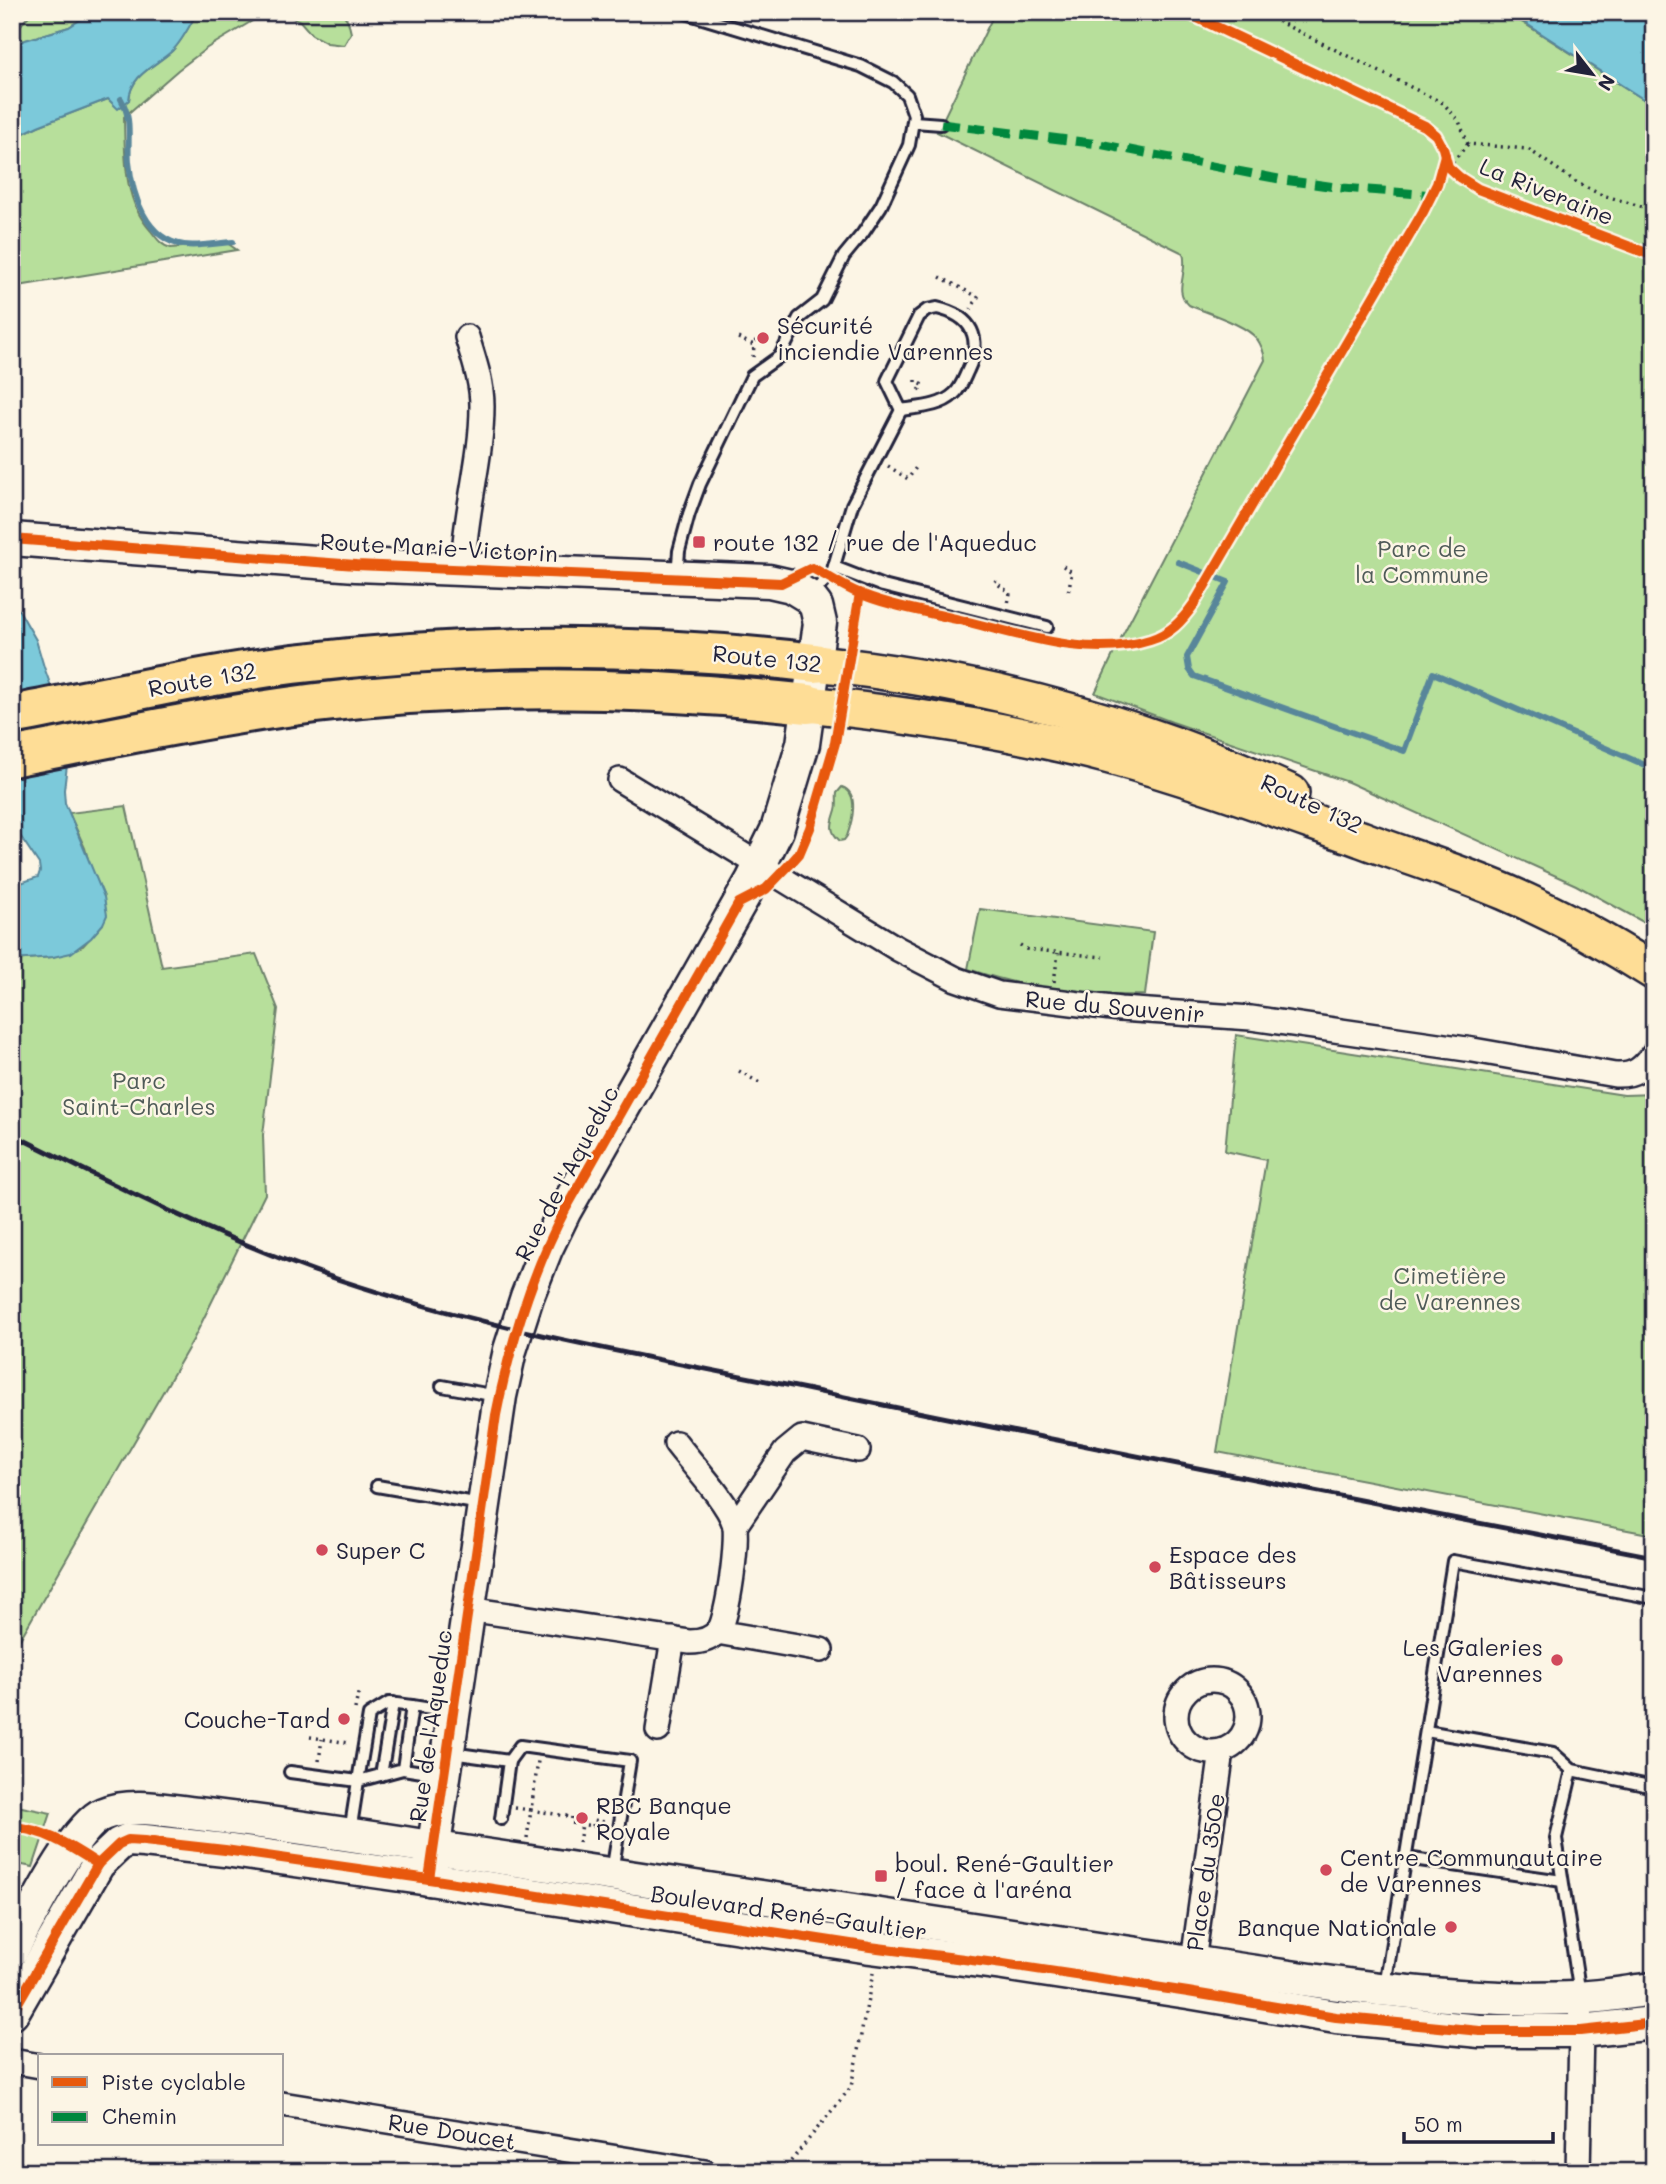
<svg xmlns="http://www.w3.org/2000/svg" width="1666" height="2184" font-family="Mali,sans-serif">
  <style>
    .green { fill: #b7df9b; stroke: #6c806b; stroke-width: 2 }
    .water { fill: #7cc9da; stroke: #58869a; stroke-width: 2 }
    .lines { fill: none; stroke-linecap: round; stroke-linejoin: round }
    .stream { stroke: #58869a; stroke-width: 6 }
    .lane-casing { stroke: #22223b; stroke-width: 16 }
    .street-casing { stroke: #22223b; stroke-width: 28 }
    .secondary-casing { stroke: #22223b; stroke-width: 37 }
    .primary-casing { stroke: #22223b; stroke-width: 40 }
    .highway-casing { stroke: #22223b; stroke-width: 44 }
    .path { stroke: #22223b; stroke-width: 3.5; stroke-dasharray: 2 5; stroke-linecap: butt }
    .lane { stroke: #fcf5e5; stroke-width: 10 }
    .street { stroke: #fcf5e5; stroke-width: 23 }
    .secondary { stroke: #fcf5e5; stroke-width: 32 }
    .primary { stroke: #fedd96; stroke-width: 35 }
    .highway { stroke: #fedd96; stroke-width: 38 }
    .rail { stroke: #22223b; stroke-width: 5 }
    .quiet { stroke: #00873e; stroke-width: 9; stroke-dasharray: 18 9; stroke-linecap: butt }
    .cycleway-casing { stroke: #fcf5e5; stroke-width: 15 }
    .cycleway { stroke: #e8590c; stroke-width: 10 }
    .poi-dot { fill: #d1495b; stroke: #fcf5e5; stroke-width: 2.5 }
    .labels { text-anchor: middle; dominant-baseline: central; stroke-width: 5; stroke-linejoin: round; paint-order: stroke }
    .street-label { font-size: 23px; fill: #22223b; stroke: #fcf5e5 }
    .poi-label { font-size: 23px; fill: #22223b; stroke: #fcf5e5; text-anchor: start }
    .park-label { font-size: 23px; fill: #4f5b58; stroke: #fcf5e5 }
  </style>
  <rect width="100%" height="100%" fill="#fcf5e5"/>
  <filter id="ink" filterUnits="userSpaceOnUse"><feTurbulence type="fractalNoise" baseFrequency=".0143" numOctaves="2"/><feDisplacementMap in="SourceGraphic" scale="14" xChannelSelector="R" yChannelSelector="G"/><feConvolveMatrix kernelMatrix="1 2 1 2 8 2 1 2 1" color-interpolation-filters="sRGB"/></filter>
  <g filter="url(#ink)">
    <g class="green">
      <path d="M 32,12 L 92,12 L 69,27 L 12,44 L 12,35 Z"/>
      <path d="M 197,12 L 342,12 L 348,21 L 351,33 L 344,45 L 327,43 L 312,35 L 300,21 L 284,14 L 267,12 L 207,48 L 178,70 L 124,117 C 125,157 123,200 151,231 C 157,239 162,246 171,248 L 227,243 L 237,250 L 12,287 L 12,139 L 38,126 L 108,99 L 118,108 L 129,100 C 131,74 154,67 172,51 C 183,40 190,25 197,12 Z"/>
      <path d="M 995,12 L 1506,12 L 1654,106 L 1654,928 L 1576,885 L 1348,782 L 1172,722 L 1095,693 L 1121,638 L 1265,360 C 1264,352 1262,346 1257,339 C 1245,324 1207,313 1189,305 C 1172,290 1189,274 1183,253 L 937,132 Z"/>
      <path d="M 842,787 C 860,793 852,822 847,836 L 844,840 L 840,841 C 828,830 832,823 836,810 C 838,804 836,799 837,793 Z"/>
      <path d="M 126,806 L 162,967 L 256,954 L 278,1009 L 263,1135 L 265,1194 L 193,1340 L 12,1653 L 12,960 L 53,957 L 83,946 L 103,924 L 104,897 L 90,866 L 85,848 L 69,813 Z"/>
      <path d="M 980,909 L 1153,932 L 1145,995 C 1086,997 1024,988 968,969 Z"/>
      <path d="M 1236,1035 L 1624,1095 L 1654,1094 L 1654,1535 L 1217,1452 L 1266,1160 L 1225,1151 Z"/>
      <path d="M 12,1805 L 51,1813 L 33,1867 L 12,1863 Z"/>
    </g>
    <g class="water">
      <path d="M 92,12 L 197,12 C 190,25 183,40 172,51 C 154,67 131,74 129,100 L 118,109 L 108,99 L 38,126 L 12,139 L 12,44 L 69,27 Z"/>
      <path d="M 1506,12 L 1654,12 L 1654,106 L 1511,14 Z"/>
      <path d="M 12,598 L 36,640 L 44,667 L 65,725 L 68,757 L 64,790 L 65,803 L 104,897 L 107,915 L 103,924 L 91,938 L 71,953 L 53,957 L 12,960 L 12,886 L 38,877 L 40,871 L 39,864 L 19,834 L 12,815 Z"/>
    </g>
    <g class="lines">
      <g class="stream">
        <path d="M 121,99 C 133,120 127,138 129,162 C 132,195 146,240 184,245 C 200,247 217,243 233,242"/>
        <path d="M 1178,562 L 1228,582 L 1187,657 L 1189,669 L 1194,676 L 1404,751 L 1433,673 L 1654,769"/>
      </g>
      <g class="lane-casing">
        <g id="lane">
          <path d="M 914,122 L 941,124"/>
          <path d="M 937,308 C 972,316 983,338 968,370 C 964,378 961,388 954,394 C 940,407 919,407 901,410 L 887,381 L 919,316 L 927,310 Z"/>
          <path d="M 834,567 L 883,586 L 1047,627"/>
          <path d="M 677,576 L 679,551 L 689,514 L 700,484 L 752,376 L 780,356 L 799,318 L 822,300 L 844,256 L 863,233 L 881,206 L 909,145 L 914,115 L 907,95 L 893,82 L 861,66 L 683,12"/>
          <path d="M 811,595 L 832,573 L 852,505 L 901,410"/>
          <path d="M 442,1386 L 497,1396"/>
          <path d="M 377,1486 L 481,1504"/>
          <path d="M 1426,1731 L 1553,1753 L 1572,1770 L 1654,1787"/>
          <path d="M 451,1753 L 509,1761 L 501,1819"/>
          <path d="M 509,1761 L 520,1746 L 630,1761 L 612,1872"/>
          <path d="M 1572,1770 L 1556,1838 L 1580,1995"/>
          <path d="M 290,1772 L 358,1781 L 369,1715 L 389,1703 L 412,1706"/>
          <path d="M 381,1775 L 393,1703"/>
          <path d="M 442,1775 L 403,1769 L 412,1706 L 450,1712"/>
          <path d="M 350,1832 L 358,1781 L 403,1769"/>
          <path d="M 1406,1858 L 1562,1881"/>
          <path d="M 1385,1986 L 1453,1561 L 1654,1598"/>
        </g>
      </g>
      <g class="street-casing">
        <g id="street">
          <path d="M 463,570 C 464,515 482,461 482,406 C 482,382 474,360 467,337"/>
          <path d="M 620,780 L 898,949 L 956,979 L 999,994 L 1120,1009 L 1251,1018 L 1473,1050 L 1615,1075 C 1635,1076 1643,1068 1654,1053"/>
          <path d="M 735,1526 L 785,1452 L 802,1438 L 858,1450"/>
          <path d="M 468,1609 L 690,1642 C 701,1642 712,1639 719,1630 C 728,1618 739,1537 734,1523 C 727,1501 691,1463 676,1443"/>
          <path d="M 717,1632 L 821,1650"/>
          <circle cx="1212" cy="1716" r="36"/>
          <path d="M 658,1730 L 673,1639"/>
          <path d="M 1191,1976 L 1222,1751"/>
          <path d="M 12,2061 L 40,2066"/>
          <path d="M 282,2104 L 705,2172"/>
          <path d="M 1578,2172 L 1581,2031 L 1580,1998"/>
        </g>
      </g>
      <g class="secondary-casing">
        <g id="secondary">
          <path d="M 12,539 L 356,565 L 769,581 L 791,586 L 809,597 L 816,606 L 820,623 L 803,744 L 777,830 L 752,881 L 565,1210 L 546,1249 L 527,1297 L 510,1350 L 500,1396 L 429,1879"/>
          <path d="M 12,1950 C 29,1919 74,1826 103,1814 C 132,1802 168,1811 198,1814 C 276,1823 353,1835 430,1847 C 660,1881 889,1917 1118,1951 C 1270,1973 1423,2004 1576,1998 C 1602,1997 1628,1992 1654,1989"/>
          <path d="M 12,2013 L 98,1864 L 119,1844 L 128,1840 L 144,1841 L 225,1850 L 429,1879 L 870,1947 L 1003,1964 L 1188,1992 L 1336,2017 L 1480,2031 L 1581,2031 L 1654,2023"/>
        </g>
      </g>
      <g class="primary-casing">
        <g id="primary">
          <path d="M 815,663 C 980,680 1140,723 1291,793"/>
          <path d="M 808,704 C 909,715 1012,730 1110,756 C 1195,779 1278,810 1361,839 C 1409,857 1458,872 1505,892 C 1556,914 1607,942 1654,972"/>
        </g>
      </g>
      <g class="highway-casing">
        <g id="highway">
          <path d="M 12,715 C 106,697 199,676 293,664 C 467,643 641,642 815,663"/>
          <path d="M 12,757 C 113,737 214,716 316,703 C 479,683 645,686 808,704"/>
        </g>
      </g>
      <g class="path">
        <path d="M 1259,12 L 1443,103 L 1459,121 L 1468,144 L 1528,149 L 1579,184 L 1602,195 L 1654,210"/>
        <path d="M 1448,167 L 1468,144"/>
        <path d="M 1649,208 L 1654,194"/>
        <path d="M 940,277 L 978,297 L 971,309"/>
        <path d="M 738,338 L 754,345 L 756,340"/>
        <path d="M 753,357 L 754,345"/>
        <path d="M 916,380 L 916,382 L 923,385 L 917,393"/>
        <path d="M 888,466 L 908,479 L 917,466"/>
        <path d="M 1063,566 L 1072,572 L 1068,593"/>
        <path d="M 996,580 L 995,582 L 1010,593 L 1008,604"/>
        <path d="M 1020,945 L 1026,949 L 1103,957"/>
        <path d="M 1054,982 L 1058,953"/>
        <path d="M 739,1071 L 763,1085"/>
        <path d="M 355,1709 L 359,1689"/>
        <path d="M 310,1737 L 349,1743"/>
        <path d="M 319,1761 L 322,1739"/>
        <path d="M 515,1808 L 531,1810 L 538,1761"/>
        <path d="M 527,1838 L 531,1810 L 572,1817 L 571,1823 L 593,1826 L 594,1820 L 605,1822"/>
        <path d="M 579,1843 L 582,1824"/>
        <path d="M 782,2172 L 851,2087 L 873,1973"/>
      </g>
      <use href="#lane" class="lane"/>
      <use href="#street" class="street"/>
      <use href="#secondary" class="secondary"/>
      <use href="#primary" class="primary"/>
      <use href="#highway" class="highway"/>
      <path class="rail" d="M 12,1134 C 120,1188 227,1242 340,1280 C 492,1331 650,1357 806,1389 C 1088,1448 1371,1502 1654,1557"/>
      <path class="quiet" d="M 941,124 L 1099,144 L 1284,180 L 1343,188 L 1433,195"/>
      <g class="cycleway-casing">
        <g id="cycleway">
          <path d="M 1185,12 L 1425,126 L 1436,135 L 1443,148 L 1448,167 L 1459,177 L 1478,189 L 1654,256"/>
          <path d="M 12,539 L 356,565 L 781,583 L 812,568 C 826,575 839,584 854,591 C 885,605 922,611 956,619 C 1017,633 1088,660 1150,640 C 1170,634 1182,621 1194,604 L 1423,212 L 1437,184 L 1445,155"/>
          <path d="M 12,1827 C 45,1829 71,1847 98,1864"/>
          <path d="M 429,1879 L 496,1415 C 510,1344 531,1275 565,1210 L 739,903 L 766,889 L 791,863 L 799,854 L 810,828 L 835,743 L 860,593"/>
          <path d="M 12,2013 L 98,1864 L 119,1844 L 128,1840 L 144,1841 L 225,1850 L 429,1879 L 870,1947 L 1003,1964 L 1188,1992 L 1336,2017 L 1480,2031 L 1581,2031 L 1654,2023"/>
        </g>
      </g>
      <use href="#cycleway" class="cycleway"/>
    </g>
  </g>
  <g class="poi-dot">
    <circle cx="763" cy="338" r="7"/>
    <rect x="692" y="535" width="14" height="14" rx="3.5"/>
    <circle cx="322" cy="1550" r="7"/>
    <circle cx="1155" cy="1567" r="7"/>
    <circle cx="1557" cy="1660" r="7"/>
    <circle cx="344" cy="1719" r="7"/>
    <circle cx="582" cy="1818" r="7"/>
    <circle cx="1326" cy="1870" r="7"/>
    <rect x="874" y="1869" width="14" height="14" rx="3.5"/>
    <circle cx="1451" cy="1927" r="7"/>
  </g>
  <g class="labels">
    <g class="street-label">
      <text transform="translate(1547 191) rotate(22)">La Riveraine</text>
      <text transform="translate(439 547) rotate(3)">Route Marie-Victorin</text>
      <text transform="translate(767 658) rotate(6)">Route 132</text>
      <text transform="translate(202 679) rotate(-10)">Route 132</text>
      <text transform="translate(1312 803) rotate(25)">Route 132</text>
      <text transform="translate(1115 1006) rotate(5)">Rue du Souvenir</text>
      <text transform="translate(566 1173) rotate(-62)">Rue de l'Aqueduc</text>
      <text transform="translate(430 1726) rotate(-82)">Rue de l'Aqueduc</text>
      <text transform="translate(1205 1872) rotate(-82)">Place du 350e</text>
      <text transform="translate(789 1912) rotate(8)">Boulevard René-Gaultier</text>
      <text transform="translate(452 2131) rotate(9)">Rue Doucet</text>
    </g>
    <g class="poi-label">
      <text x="777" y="325">Sécurité<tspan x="777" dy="26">inciendie Varennes</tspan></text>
      <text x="713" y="542">route 132 / rue de l'Aqueduc</text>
      <text x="336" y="1550">Super C</text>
      <text x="1169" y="1554">Espace des<tspan x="1169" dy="26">Bâtisseurs</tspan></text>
      <text x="1543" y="1647" text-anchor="end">Les Galeries<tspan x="1543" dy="26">Varennes</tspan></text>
      <text x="330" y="1719" text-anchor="end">Couche-Tard</text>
      <text x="596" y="1805">RBC Banque<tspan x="596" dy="26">Royale</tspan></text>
      <text x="1340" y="1857">Centre Communautaire<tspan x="1340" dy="26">de Varennes</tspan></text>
      <text x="895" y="1863">boul. René-Gaultier<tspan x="895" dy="26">/ face à l'aréna</tspan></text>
      <text x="1437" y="1927" text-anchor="end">Banque Nationale</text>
    </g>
    <g class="park-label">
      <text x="1422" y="548">Parc de<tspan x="1422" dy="26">la Commune</tspan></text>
      <text x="139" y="1080">Parc<tspan x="139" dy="26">Saint-Charles</tspan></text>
      <text x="1450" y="1275">Cimetière<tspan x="1450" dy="26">de Varennes</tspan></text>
    </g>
  </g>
  <rect width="1666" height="2184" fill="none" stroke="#fcf5e5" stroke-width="42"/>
  <rect x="21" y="21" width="1624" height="2142" fill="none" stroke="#22223b" stroke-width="2.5" filter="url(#ink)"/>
  <rect x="38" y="2054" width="245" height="91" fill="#fcf5e5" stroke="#a5a1a1" stroke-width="2"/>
  <rect x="52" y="2077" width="35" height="10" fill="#e8590c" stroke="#a5a1a1" stroke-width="2"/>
  <text x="102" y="2090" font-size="21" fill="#22223b">Piste cyclable</text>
  <rect x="52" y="2112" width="35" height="10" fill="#00873e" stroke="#a5a1a1" stroke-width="2"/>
  <text x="102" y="2124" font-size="21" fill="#22223b">Chemin</text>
  <g transform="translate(1592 74) rotate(121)" stroke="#fcf5e5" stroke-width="5" paint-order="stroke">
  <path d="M0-5L12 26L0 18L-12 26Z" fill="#22223b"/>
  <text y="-10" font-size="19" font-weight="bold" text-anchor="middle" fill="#22223b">N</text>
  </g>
  <path d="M1404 2132v10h149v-10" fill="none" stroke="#22223b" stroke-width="3.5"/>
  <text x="1414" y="2132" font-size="21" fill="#22223b" stroke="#fcf5e5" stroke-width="5" paint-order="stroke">50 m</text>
</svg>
